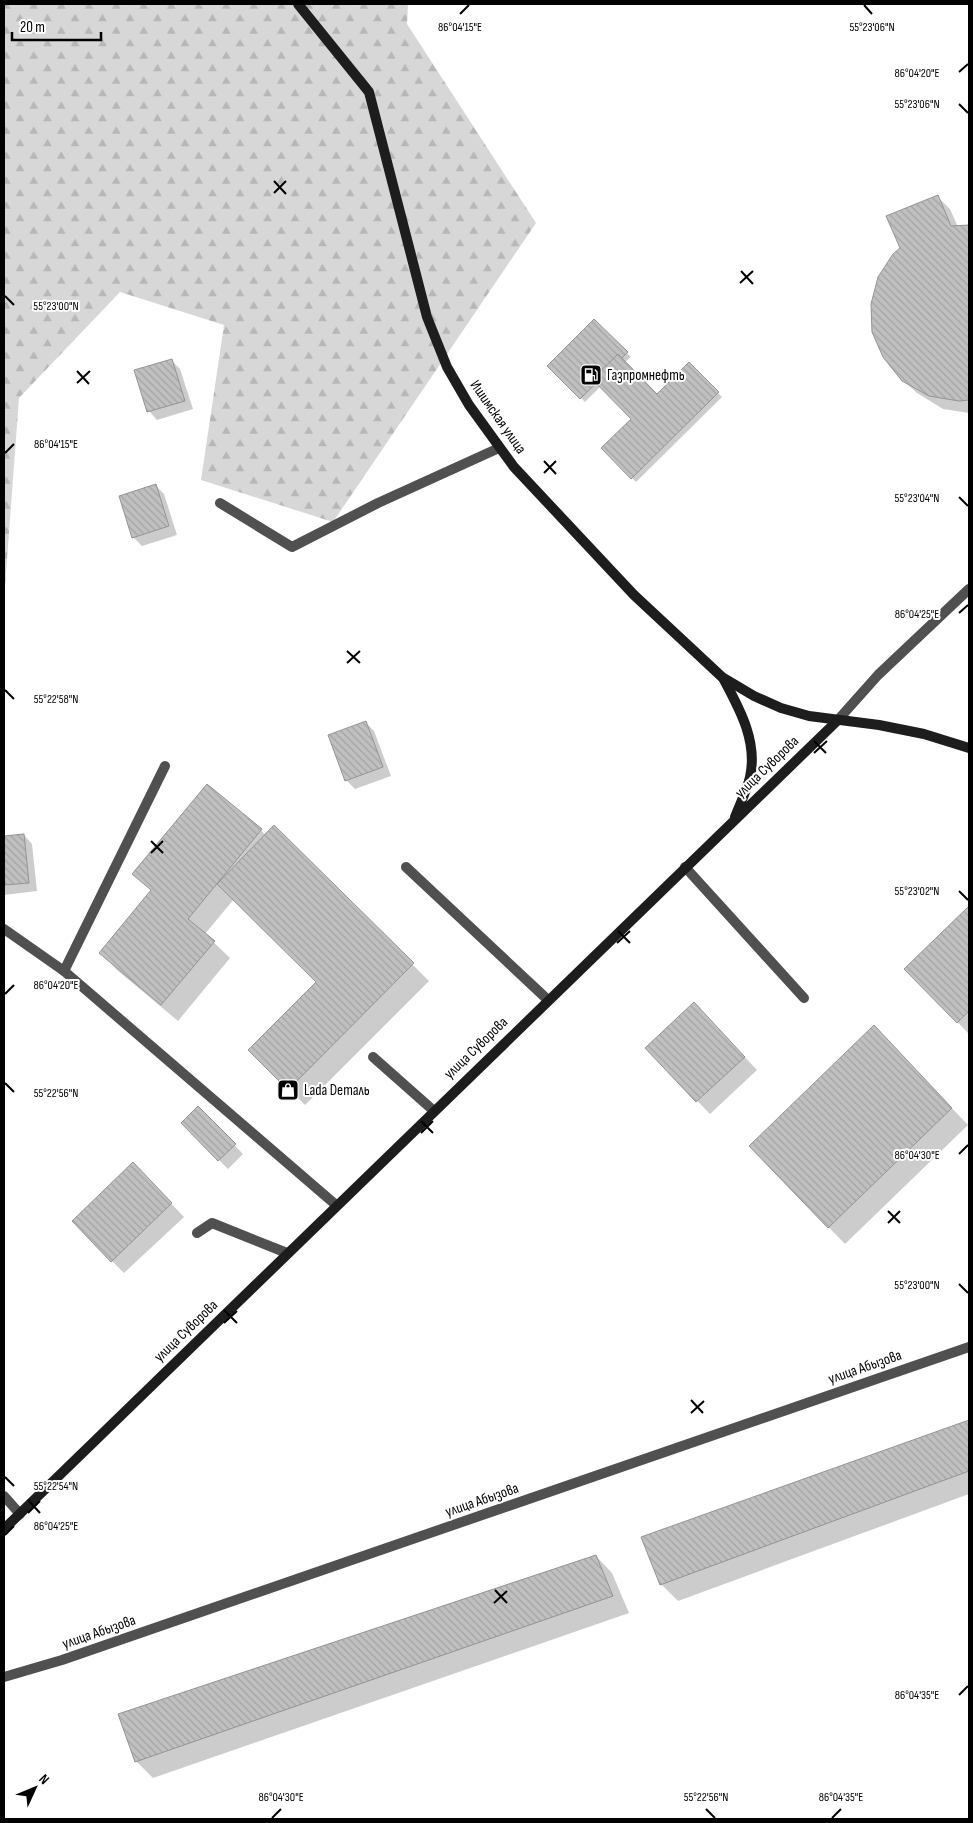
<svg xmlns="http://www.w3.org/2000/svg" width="973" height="1823" font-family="'Sofia Sans Condensed',sans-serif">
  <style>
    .forest { fill: url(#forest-firs) }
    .shadow { fill: #0003 }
    .building { fill: url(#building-back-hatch); stroke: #949494 }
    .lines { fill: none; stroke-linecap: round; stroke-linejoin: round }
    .lane { stroke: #505050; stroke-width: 10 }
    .street { stroke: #505050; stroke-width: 10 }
    .secondary { stroke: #1d1d1d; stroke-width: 10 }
    .ticks { fill: none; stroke: #000; stroke-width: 2 }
    .labels { text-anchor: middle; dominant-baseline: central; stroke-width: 4; stroke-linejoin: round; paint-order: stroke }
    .poi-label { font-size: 15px; fill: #000; stroke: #fff; text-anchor: start }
    .street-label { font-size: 15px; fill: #000; stroke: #fff }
    .ticks-label { font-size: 12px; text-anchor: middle; fill: #000; stroke: #fff; stroke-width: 4; stroke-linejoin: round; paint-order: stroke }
  </style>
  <defs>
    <pattern id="forest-firs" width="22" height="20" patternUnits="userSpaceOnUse" patternTransform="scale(1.25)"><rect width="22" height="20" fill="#d7d7d7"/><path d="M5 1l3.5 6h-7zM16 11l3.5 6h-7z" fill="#b7b7b7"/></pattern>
    <pattern id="building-back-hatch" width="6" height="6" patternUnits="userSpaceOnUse" patternTransform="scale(1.25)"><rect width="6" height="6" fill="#c0c0c0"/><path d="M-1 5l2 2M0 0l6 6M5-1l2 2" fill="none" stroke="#a3a3a3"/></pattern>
  </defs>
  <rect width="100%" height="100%" fill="#fff"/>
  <path class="forest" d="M 4,4 L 408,4 L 407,24 L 536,223 L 333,522 L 201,480 L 224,325 L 120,292 L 19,398 L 4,600 Z"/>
  <g class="shadow">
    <path d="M 937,196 L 950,209 L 958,227 L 969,226 L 969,413 L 943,409 L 917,393 L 903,380 L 902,248 Z"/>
    <path d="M 594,320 L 631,357 L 624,363 L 657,396 L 689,364 L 722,397 L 636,482 L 603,448 L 633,419 L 601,386 L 585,402 L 549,366 Z"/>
    <path d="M 171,360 L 180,369 L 193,409 L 157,420 L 149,411 Z"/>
    <path d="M 156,486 L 164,494 L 177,535 L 142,546 L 133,537 Z"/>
    <path d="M 366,723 L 374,731 L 391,776 L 355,789 L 346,780 Z"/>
    <path d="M 274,827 L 429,981 L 305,1105 L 250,1050 L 317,982 L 234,899 L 205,934 L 230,958 L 178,1021 L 117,970 L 101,953 L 152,891 L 134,874 L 261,830 L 266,836 Z"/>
    <path d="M 24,835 L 32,844 L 37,891 L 4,895 L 4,838 Z"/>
    <path d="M 969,907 L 969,1034 L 906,969 Z"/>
    <path d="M 707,1017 L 757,1070 L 710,1114 L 647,1049 Z"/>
    <path d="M 890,1043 L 968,1125 L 845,1244 L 750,1146 Z"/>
    <path d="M 198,1108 L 243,1154 L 228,1169 L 182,1123 Z"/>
    <path d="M 146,1177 L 184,1217 L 124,1273 L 112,1261 Z"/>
    <path d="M 969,1422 L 969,1494 L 678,1601 L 661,1584 L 643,1537 Z"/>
    <path d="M 596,1556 L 612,1573 L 629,1613 L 153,1778 L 136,1761 Z"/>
  </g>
  <g class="building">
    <path d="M 938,195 L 951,226 L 969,225 L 969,400 L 959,401 L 929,396 L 902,381 L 883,357 L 872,332 L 871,304 L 878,277 L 893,254 L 900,248 L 886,216 Z"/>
    <path d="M 594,319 L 628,352 L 580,399 L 547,366 Z"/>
    <path d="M 618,354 L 657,394 L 689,362 L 719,392 L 631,479 L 601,448 L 631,419 L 592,379 Z"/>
    <path d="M 172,359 L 185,401 L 147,412 L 134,370 Z"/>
    <path d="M 156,484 L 169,526 L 132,538 L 119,496 Z"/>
    <path d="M 366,721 L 383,767 L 345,781 L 328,735 Z"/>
    <path d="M 207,784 L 262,829 L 188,919 L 215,941 L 161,1005 L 99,953 L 151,890 L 132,874 Z"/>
    <path d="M 274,825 L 414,963 L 288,1090 L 248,1050 L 316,982 L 217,884 Z"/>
    <path d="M 24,834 L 29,883 L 4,885 L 4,836 Z"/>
    <path d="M 969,906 L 969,1011 L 957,1023 L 904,969 Z"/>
    <path d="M 694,1002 L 745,1057 L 696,1102 L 645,1048 Z"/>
    <path d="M 874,1025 L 952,1108 L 828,1228 L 749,1146 Z"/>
    <path d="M 198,1106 L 236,1144 L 218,1161 L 181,1123 Z"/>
    <path d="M 133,1162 L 172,1203 L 111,1262 L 72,1221 Z"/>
    <path d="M 969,1420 L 969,1471 L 660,1585 L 641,1537 Z"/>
    <path d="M 596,1555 L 613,1596 L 135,1762 L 118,1714 Z"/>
  </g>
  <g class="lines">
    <g class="lane">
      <path d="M 220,503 L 292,547 L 378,503 L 499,448"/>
      <path d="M 165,766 L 64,971 L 336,1205"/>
      <path d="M 406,867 L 548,1000"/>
      <path d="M 685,867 L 804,998"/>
      <path d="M 4,929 L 64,971"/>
      <path d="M 373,1057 L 434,1111"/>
      <path d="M 197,1233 L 212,1223 L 287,1253"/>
      <path d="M 4,1496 L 20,1514"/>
    </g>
    <g class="street">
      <path d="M 837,721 L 878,675 L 969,589"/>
      <path d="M 4,1677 L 62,1660 L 969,1347"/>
    </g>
    <g class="secondary">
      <path d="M 298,4 L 369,92 L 427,317 L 447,367 L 469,405 L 514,467 L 634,595 L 722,677 L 754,696 L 781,708 L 809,716 L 879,725 L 924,734 L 969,748"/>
      <path d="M 723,678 C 739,708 758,741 750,777 C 747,790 740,804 735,817"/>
      <path d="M 4,1529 L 837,721"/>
    </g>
  </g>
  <path class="ticks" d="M 864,5 L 872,14M 460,14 L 469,5M 959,72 L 968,64M 959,104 L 968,113M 274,181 L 286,194M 274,193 L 286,181M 741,271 L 753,284M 740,283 L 753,271M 5,296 L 14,305M 77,371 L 89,384M 77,383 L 90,371M 5,453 L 14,444M 544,461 L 556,474M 544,473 L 556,461M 959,497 L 968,506M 959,613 L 968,605M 347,651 L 360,663M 347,663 L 360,651M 5,690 L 14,699M 814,741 L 826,753M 814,753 L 827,741M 151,841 L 163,853M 151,853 L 163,841M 959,891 L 968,900M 618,931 L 630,943M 617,943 L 630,931M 5,994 L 14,985M 5,1083 L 14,1092M 421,1121 L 433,1133M 421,1133 L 433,1121M 959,1154 L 968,1145M 888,1211 L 900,1223M 888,1223 L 900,1211M 959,1284 L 968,1293M 224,1310 L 237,1323M 224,1323 L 237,1311M 691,1400 L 703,1413M 691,1413 L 704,1401M 5,1477 L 14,1486M 28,1500 L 40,1513M 28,1513 L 40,1501M 5,1535 L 14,1526M 495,1590 L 507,1603M 494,1603 L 507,1591M 959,1695 L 968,1686M 706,1809 L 715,1818M 272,1818 L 281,1809M 832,1818 L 841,1809"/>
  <defs>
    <g id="fuel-square" transform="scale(1.125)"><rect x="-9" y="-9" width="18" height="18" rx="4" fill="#000" stroke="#fff"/><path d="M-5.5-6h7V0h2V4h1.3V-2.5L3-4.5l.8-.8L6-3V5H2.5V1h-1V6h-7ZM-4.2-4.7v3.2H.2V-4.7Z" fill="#fff"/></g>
    <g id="shop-square" transform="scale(1.125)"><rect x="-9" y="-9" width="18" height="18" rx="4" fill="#000" stroke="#fff"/><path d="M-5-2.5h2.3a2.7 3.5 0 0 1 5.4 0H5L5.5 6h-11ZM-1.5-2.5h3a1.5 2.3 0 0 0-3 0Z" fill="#fff"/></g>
  </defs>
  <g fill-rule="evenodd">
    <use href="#fuel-square" x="591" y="375"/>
    <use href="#shop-square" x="288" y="1090"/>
  </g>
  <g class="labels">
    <g class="poi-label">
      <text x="607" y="375">Газпромнефть</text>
      <text x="304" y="1090">Lada Dеталь</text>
    </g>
    <g class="street-label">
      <text transform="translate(498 417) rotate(55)">Ишимская улица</text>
      <text transform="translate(767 767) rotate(-44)">улица Суворова</text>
      <text transform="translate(476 1048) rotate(-44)">улица Суворова</text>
      <text transform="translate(186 1331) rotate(-44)">улица Суворова</text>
      <text transform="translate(865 1367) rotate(-19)">улица Абызова</text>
      <text transform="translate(482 1500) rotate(-19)">улица Абызова</text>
      <text transform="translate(99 1632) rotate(-19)">улица Абызова</text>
    </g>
  </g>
  <g class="ticks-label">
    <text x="460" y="31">86°04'15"E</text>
    <text x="872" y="31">55°23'06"N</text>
    <text x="917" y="77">86°04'20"E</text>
    <text x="917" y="108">55°23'06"N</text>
    <text x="56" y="310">55°23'00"N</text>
    <text x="56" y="448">86°04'15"E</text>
    <text x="917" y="502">55°23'04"N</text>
    <text x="917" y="618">86°04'25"E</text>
    <text x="56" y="703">55°22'58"N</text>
    <text x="917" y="895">55°23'02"N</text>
    <text x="56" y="989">86°04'20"E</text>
    <text x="56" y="1097">55°22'56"N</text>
    <text x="917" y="1159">86°04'30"E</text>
    <text x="917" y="1289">55°23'00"N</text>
    <text x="56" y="1490">55°22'54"N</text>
    <text x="56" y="1530">86°04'25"E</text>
    <text x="917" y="1699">86°04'35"E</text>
    <text x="706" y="1801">55°22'56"N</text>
    <text x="281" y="1801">86°04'30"E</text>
    <text x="841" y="1801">86°04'35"E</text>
  </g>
  <rect width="973" height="1823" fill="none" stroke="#000000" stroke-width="10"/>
  <g transform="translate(35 1788) rotate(46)" stroke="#ffffff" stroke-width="4" paint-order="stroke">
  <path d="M0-4L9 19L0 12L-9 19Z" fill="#000000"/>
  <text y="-8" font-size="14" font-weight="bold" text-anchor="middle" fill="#000000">N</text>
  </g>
  <path d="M12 32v8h89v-8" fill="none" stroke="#000000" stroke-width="2.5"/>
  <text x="20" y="32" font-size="15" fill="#000000" stroke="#ffffff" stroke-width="4" paint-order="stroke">20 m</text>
</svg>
